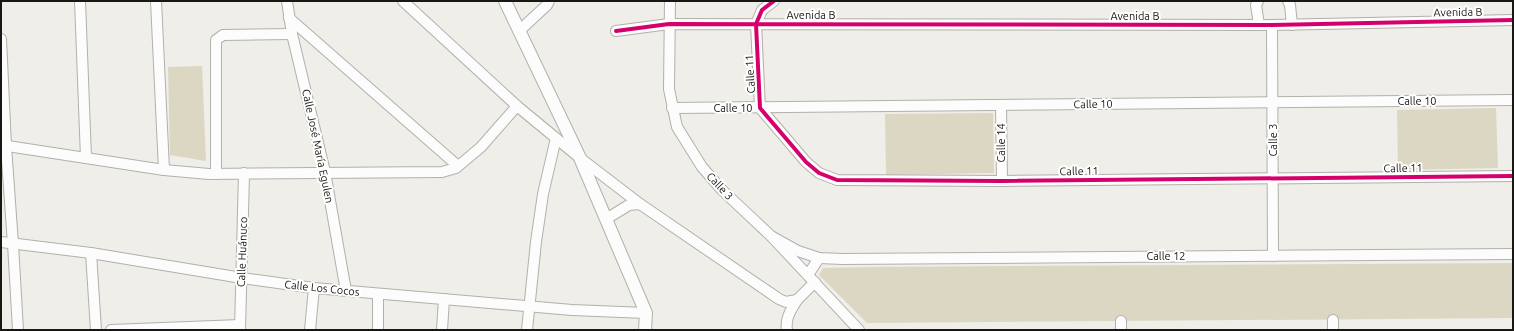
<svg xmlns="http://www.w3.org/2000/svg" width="1514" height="331" font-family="Ubuntu,sans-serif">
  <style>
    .green { fill: #dbd7c2 }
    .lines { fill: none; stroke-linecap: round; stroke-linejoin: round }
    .minor-casing { stroke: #b1b0ac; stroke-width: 12 }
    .tertiary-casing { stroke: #b1b0ac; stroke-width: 14 }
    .minor { stroke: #fdfcfc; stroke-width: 10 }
    .tertiary { stroke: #fdfcfc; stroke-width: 12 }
    .cycleway-casing { stroke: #fff; stroke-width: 6 }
    .cycleway { stroke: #d6006c; stroke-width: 4 }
    .labels { text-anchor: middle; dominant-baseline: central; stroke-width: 4; stroke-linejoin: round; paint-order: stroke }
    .street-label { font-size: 11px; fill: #181713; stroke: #fff }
  </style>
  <rect width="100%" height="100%" fill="#efeee8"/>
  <g class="green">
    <path d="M 202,66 L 206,161 L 170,155 L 168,67 Z"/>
    <path d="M 1496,108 L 1498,168 L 1398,170 L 1397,110 Z"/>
    <path d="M 993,113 L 994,173 L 886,175 L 885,114 Z"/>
    <path d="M 1513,263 L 1513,318 L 867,323 L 819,275 L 823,268 L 869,267 Z"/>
  </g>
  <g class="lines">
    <g class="minor-casing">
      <g id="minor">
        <path d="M 80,1 L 86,158"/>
        <path d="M 156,1 L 164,170"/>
        <path d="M 287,1 L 292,34 L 325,172 L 346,291"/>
        <path d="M 403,1 L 517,106 L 580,158 L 640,204 L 779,299 L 786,302 L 797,300 C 791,310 785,318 787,330"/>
        <path d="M 670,1 L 669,89 L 677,127 L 702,167 L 722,190 L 771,236 L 859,330"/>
        <path d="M 774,1 L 762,10 L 756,24 L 760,108 L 806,162 L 819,173 L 837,180 L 1002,181 L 1513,176"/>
        <path d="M 1258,1 L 1256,5 L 1259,25"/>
        <path d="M 1288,1 L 1290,5 L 1292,25"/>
        <path d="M 289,18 L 458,166"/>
        <path d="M 1272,25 L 1273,256"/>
        <path d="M 519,31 L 547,5 L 549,1"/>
        <path d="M 616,31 L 669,24 L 1272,25 L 1513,20"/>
        <path d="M 1,39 L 6,146 L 13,244 L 18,330"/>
        <path d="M 1001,106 L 1002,181"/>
        <path d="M 672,108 L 1513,100"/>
        <path d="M 1,145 L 164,170 L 209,174 L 442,172 L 456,168 L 481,147 L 517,106"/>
        <path d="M 216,174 L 216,40 L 223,35 L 292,34"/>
        <path d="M 606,219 L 629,205 L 640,204"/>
        <path d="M 771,236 L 798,251 L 819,258 L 842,259 L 1513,254"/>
        <path d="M 1,242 L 91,253 L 242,278 L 314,288 L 572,310 L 646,313"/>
        <path d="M 91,253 L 96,330"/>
        <path d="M 808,275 L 819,258"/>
        <path d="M 797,300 L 815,282"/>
        <path d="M 1333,320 L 1333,330"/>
        <path d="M 1121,321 L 1121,330"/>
        <path d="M 111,330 L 240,325"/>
        <path d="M 240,330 L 244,173"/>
        <path d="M 310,330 L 314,288"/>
        <path d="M 378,330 L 378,294"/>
        <path d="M 442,330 L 444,299"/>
        <path d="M 527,330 L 536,242 L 543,194 L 556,138"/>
      </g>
    </g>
    <g class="tertiary-casing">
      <path id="tertiary" d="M 505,1 L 580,158 L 646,313 L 645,330"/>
    </g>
    <use href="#minor" class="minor"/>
    <use href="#tertiary" class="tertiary"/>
    <g class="cycleway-casing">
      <g id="cycleway">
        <path d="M 774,1 L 762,10 L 756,24 L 760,108 L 806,162 L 819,173 L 837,180 L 1002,181 L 1513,176"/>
        <path d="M 616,31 L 669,24 L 1272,25 L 1513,20"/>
      </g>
    </g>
    <use href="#cycleway" class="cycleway"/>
  </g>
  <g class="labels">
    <g class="street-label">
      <text transform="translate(1458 12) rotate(-1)">Avenida B</text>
      <text x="811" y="15">Avenida B</text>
      <text x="1135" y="16">Avenida B</text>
      <text transform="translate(750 74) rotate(-93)">Calle 11</text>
      <text x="1417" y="101">Calle 10</text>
      <text transform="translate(1093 104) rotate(-1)">Calle 10</text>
      <text x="733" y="108">Calle 10</text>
      <text transform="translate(1273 140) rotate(-90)">Calle 3</text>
      <text transform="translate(1001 143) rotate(-90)">Calle 14</text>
      <text transform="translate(318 146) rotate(78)">Calle José María Egulen</text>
      <text transform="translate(1403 168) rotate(-1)">Calle 11</text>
      <text transform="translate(1079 171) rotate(-1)">Calle 11</text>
      <text transform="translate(720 186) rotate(47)">Calle 3</text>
      <text transform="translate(242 252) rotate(-88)">Calle Huánuco</text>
      <text x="1166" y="256">Calle 12</text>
      <text transform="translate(322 288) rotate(6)">Calle Los Cocos</text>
    </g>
  </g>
  <rect width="1514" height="331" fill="none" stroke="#181713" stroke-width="4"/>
</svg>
